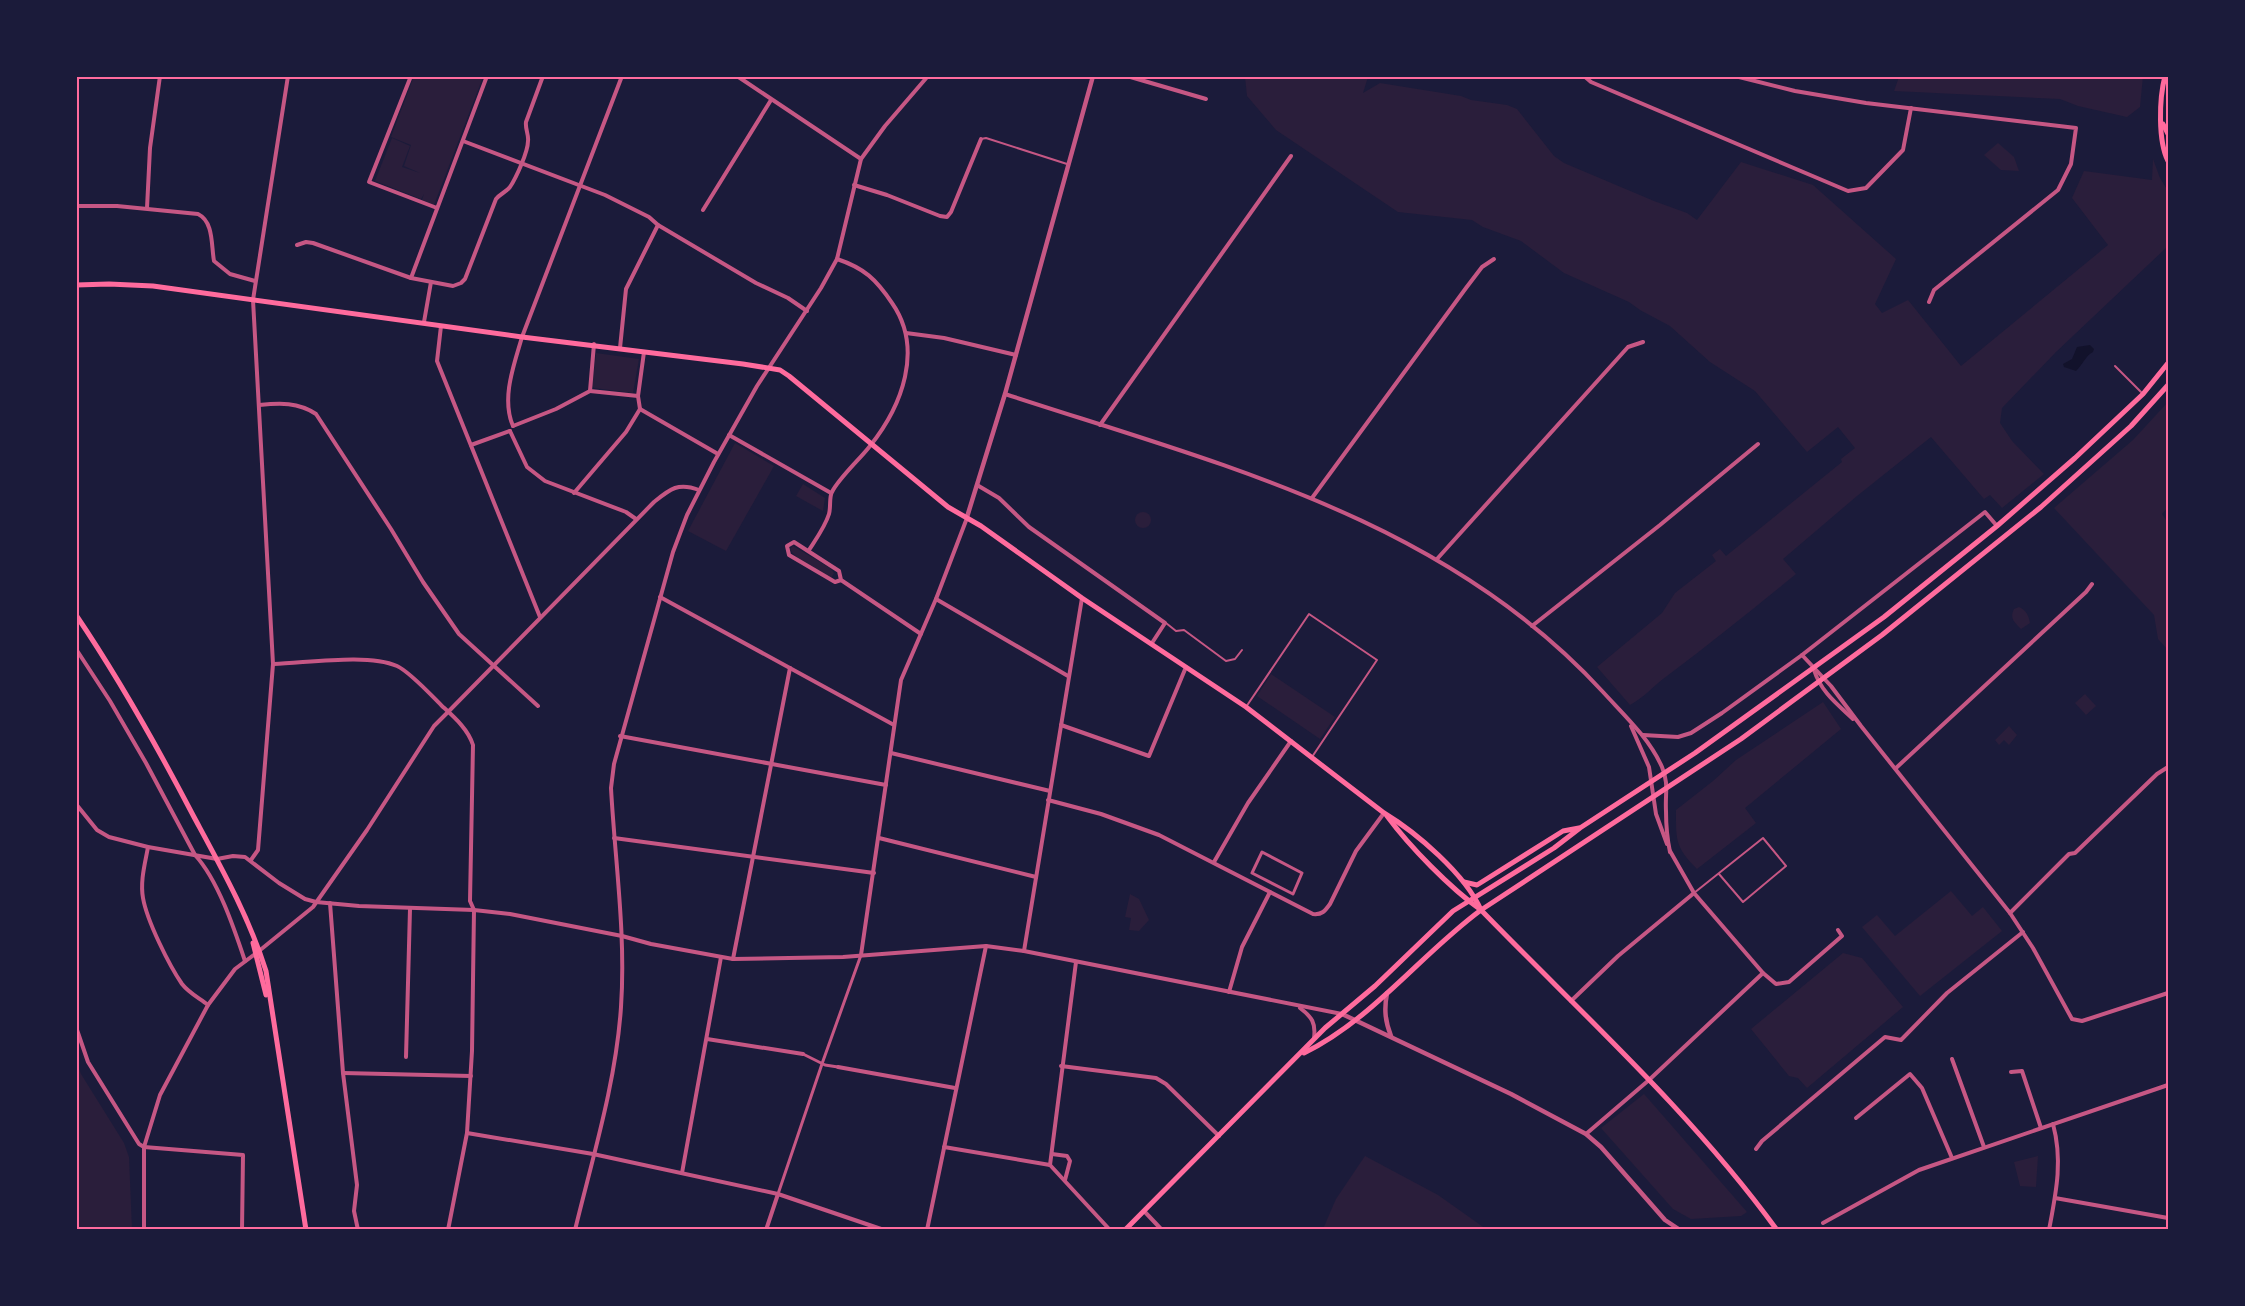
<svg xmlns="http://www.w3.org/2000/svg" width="2245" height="1306" font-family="Helvetica,sans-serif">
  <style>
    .green { fill: #2a1e3b }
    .water { fill: #12122b }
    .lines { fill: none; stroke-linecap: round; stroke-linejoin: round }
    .service { stroke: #c65784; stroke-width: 2 }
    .pedestrian { stroke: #c65784; stroke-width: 3 }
    .minor { stroke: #c65784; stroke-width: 4 }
    .tertiary { stroke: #c65784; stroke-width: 4.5 }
    .secondary { stroke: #ff6b9d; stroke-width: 5 }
    .neatline { fill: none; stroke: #ff6b9d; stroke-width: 2 }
  </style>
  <rect width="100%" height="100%" fill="#1b1b3a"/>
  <g class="green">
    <path d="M 414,76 L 483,77 L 434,205 L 422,200 L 424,194 L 421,199 L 375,181 L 392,138 L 410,146 L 402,167 L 420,173 L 404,166 L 411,145 L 391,137 Z"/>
    <path d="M 2143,76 L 2140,107 L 2127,117 L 2078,106 L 2060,99 L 1894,91 L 1899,77 Z"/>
    <path d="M 1245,77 L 1368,77 L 1363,93 L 1380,83 L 1461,96 L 1471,100 L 1507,105 L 1517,109 L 1554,156 L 1564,163 L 1654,201 L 1687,213 L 1697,220 L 1741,162 L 1813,185 L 1896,259 L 1875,304 L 1882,313 L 1908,300 L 1961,366 L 2108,245 L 2072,198 L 2084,171 L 2152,180 L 2153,159 L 2160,178 L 2168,191 L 2168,246 L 2056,352 L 2002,408 L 2000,423 L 2012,441 L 2044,474 L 2002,508 L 1990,495 L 1984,499 L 1931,437 L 1857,496 L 1783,559 L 1796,574 C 1753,609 1711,643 1667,676 C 1654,685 1645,697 1630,705 L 1597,667 L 1662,613 L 1675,593 L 1716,561 L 1712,555 L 1720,549 L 1726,556 L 1842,462 L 1841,459 L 1855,448 L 1838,427 L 1807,452 L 1755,391 L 1710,362 L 1670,326 L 1640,310 L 1629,302 L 1564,273 L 1521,241 L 1483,227 L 1472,220 L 1398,212 L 1276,130 L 1247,96 Z"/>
    <path d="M 1998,143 L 2014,157 L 2019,171 L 2001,170 L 1984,155 Z"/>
    <path d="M 596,353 L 639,359 L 633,393 L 594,388 L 592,386 Z"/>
    <path d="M 2168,402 L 2168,507 L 2162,514 L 2168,523 L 2168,650 L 2158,639 L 2154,615 L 2054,508 L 2133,440 Z"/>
    <path d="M 735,443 L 774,466 L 726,551 L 688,531 Z"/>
    <path d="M 803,484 L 825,498 L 823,511 L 796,496 Z"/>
    <circle cx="1143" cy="520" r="8"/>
    <path d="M 793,546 L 830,568 L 834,573 L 831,578 C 819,572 796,561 790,549 Z"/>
    <path d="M 2019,607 C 2026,610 2029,616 2030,623 L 2021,629 C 2015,623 2009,618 2014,609 Z"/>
    <path d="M 1271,674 L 1335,717 L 1320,739 L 1257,696 Z"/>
    <path d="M 2085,694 L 2096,706 L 2086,715 L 2075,703 Z"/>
    <path d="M 1823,702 L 1841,729 L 1745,808 L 1756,823 L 1697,869 C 1675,847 1676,840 1676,810 L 1713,781 L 1736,760 Z"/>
    <path d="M 2009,726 L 2017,735 L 2009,745 L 2004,740 L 1999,745 L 1995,740 Z"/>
    <path d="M 1951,891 L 1972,916 L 1983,907 L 2002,931 L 1920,996 L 1862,927 L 1877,915 L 1895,936 Z"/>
    <path d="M 1130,894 L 1139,899 L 1149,920 L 1139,931 L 1129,930 L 1131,918 L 1125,917 Z"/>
    <path d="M 1843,953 L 1862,958 L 1903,1007 L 1807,1088 L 1798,1078 L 1789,1076 L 1751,1029 Z"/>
    <path d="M 77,1063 L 81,1074 L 124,1143 L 129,1157 L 132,1229 L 77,1229 Z"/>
    <path d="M 1644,1094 L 1747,1212 L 1741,1216 L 1691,1219 L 1673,1209 L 1601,1128 Z"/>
    <path d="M 1365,1156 L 1438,1195 L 1486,1229 L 1323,1229 L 1336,1199 Z"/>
    <path d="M 2038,1156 L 2036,1187 L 2020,1186 L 2014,1162 Z"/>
  </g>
  <path class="water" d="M 2090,345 L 2094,349 L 2093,352 C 2086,355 2082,366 2076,371 L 2064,367 L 2063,364 L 2072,359 L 2077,347 Z"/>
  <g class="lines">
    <g class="service">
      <path d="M 981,139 L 986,138 L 1067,164"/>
      <path d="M 2115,366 L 2142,393"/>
      <path d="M 1166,623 L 1176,631 L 1184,630 L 1226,661 L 1235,659 L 1242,650"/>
      <path d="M 1246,707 L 1309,614 L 1377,660 L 1312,757"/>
      <path d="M 1694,893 L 1763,838 L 1786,866 L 1743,902 L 1719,874"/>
    </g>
    <g class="pedestrian">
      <path d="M 1262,852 L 1302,873 L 1293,894 L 1252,873 Z"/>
      <path d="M 803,1054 L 825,1065 L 838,1067"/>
      <path d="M 778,1194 L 823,1061 L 861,955"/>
    </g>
    <g class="minor">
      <path d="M 411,76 L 369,182 L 437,208"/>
      <path d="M 737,76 L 861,159"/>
      <path d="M 1127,76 L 1206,99"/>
      <path d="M 1584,76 L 1591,82 L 1848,191 L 1866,188 L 1903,150 L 1911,108"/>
      <path d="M 1735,76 L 1795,91 L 1866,103 L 2076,128 L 2071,164 L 2058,190 L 1934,290 L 1929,302"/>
      <path d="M 463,141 L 605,195 L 649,217 L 658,225 L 756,283 L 788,298 L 807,311"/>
      <path d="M 854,185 L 887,195 L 940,216 L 947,217 L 951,212 L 981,139"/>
      <path d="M 76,206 L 117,206 L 198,214 C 214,222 211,245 214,261 L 230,274 L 255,281"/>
      <path d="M 147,208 L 150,148 L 160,76"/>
      <path d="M 703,210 L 771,100"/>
      <path d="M 297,245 L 306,242 L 313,243 L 411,278 L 453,286 L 461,283 L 465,279 L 496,199 C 500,194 506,192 510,187 C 516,178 528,152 528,141 C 529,135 525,129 526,122 L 543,76"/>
      <path d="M 411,278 L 487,76"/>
      <path d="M 424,322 L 431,282"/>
      <path d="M 441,326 L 437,361 L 540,617"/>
      <path d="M 906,333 L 944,338 L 1016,355"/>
      <path d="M 594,344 L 590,391 L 638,396"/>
      <path d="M 620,348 L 626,289 L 658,225"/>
      <path d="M 1005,394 C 1219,464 1445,519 1603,692 C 1624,715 1649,738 1662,767 C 1669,784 1665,793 1666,811 C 1666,825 1667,838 1670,852"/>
      <path d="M 259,405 C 280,403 298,402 316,414 L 391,529 L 423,582 L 459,634 L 538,706"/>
      <path d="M 640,409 L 718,454"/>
      <path d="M 640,409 L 638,396 L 644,352"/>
      <path d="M 1100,425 L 1291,156"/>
      <path d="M 513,426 C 501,398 514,365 522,337 L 622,76"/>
      <path d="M 513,426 L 556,409 L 590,391"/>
      <path d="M 510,431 L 527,467 L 545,481 L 626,512 L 636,519"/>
      <path d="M 729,435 L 831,493"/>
      <path d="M 471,445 L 510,431"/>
      <path d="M 977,485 L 999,498 L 1029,527 L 1165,623 L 1152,643"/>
      <path d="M 574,493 L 626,432 L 640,409"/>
      <path d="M 1312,498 L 1466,288 L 1482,267 L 1494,259"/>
      <path d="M 809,550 C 816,539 825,527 829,514 C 831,507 829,497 832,492 C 839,478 860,459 870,446 C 902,406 924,349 892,303 C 876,279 864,268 837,259"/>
      <path d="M 1437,559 L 1628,347 L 1643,342"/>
      <path d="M 841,580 L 835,582 L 789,555 L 787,546 L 794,542 L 839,571 L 841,580 L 921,634"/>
      <path d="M 660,597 L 894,725"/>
      <path d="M 936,599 L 1068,676"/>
      <path d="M 1532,626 L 1660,525 L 1758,444"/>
      <path d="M 76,649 L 110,701 L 146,763 L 195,855 C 218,880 234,928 245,961"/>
      <path d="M 1802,655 L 1831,686 L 1861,726 L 2010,913 L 2033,948 L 2072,1019 L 2082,1021 L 2168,993"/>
      <path d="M 274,664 C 307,663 368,653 397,666 C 410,672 431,695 442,706 C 454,717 468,729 473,745 L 470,901 L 474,910 L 472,1051 L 467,1133 L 448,1230"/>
      <path d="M 1814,670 C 1821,692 1837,704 1853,719"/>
      <path d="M 1061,725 L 1149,756 L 1186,667"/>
      <path d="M 1631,726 L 1649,767 L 1656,814 L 1667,844"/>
      <path d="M 1643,735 L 1678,737 L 1691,733 L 1722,713 L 1802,655 L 1985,512 L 1997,526"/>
      <path d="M 620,736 L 886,785"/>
      <path d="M 891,753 L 1050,791"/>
      <path d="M 1896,768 L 2086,592 L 2092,584"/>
      <path d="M 1048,800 L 1101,814 L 1159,835 L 1313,914 C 1322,915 1325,911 1330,904 L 1356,851 L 1384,813"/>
      <path d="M 76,804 L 97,830 L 109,837 L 148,847 L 217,859 L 233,856 L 245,857 L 279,883 L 305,899 L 316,902 L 359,906 L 474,910 L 510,914 L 622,936 L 651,944 L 733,959 L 843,957 L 986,946 L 1024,951 L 1342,1014"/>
      <path d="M 614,838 L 874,873"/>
      <path d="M 879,838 L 1036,877"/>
      <path d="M 148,847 C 145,864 140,881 143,898 C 147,921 169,965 182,984 C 189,993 199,998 208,1005"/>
      <path d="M 1670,851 L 1694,893 L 1763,973 L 1776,984 L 1789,982 L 1842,936 L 1838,930"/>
      <path d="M 251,860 L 258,850 L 273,664 L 253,300 L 288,76"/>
      <path d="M 1214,862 L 1248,803 L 1291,741"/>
      <path d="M 330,903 L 343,1073 L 357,1185 L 354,1211 L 358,1230"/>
      <path d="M 2010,913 L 2069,854 L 2075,853 L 2157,774 L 2168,767"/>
      <path d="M 259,951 L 313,907 L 367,830 L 434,726 L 448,712 L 654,502 C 670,489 678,482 699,490"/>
      <path d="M 1024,951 L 1082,598"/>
      <path d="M 861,955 L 901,680 L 936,599 L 967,518"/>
      <path d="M 733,959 L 790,668"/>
      <path d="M 1229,992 L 1242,947 L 1270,892"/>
      <path d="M 1571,1001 L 1618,956 L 1694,893"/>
      <path d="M 1300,1008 C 1312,1017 1316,1023 1314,1038"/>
      <path d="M 76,1027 L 88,1062 L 139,1144 L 144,1147 L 144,1230"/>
      <path d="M 707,1039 L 803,1054"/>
      <path d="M 406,1057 L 410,909"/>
      <path d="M 1952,1059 L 1984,1147"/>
      <path d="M 1061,1066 L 1156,1078 L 1166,1084 L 1219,1136"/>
      <path d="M 838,1067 L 955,1088"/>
      <path d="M 2011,1072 L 2022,1071 L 2041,1128"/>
      <path d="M 343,1073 L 471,1076"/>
      <path d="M 1856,1118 L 1910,1074 L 1922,1088 L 1952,1158"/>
      <path d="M 467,1133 L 593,1154 L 778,1194 L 884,1230"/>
      <path d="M 1586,1134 L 1649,1080 L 1763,973"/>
      <path d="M 944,1147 L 1050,1165 L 1110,1230"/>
      <path d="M 1756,1149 L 1762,1141 L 1885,1037 L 1901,1040 L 1947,993 L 2023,932"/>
      <path d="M 1052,1154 L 1067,1156 L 1070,1161 L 1065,1180"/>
      <path d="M 1050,1165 L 1076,962"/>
      <path d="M 682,1173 L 721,957"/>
      <path d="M 2055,1198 L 2168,1218"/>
      <path d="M 1144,1211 L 1162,1230"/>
      <path d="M 1823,1223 L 1919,1170 L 2168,1085"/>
      <path d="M 242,1230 L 243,1155 L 144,1147 L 160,1095 L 208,1005 L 235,969 L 255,954"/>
      <path d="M 575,1230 C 593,1156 616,1082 621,1007 C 626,934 615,861 611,788 L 614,764 L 673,552 L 687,515 L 714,462 L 757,386 L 821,288 L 837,259 L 861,159 L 885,126 L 928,76"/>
      <path d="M 766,1230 L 778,1194"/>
      <path d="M 927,1230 L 986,946"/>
      <path d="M 2049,1230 C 2056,1193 2063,1161 2053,1124"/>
    </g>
    <g class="tertiary">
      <path d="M 967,517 L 1005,394 L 1093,76"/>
      <path d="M 1387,993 C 1384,1009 1385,1021 1391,1036"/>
      <path d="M 1342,1014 L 1511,1094 L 1586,1134 L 1601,1147 L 1665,1220 L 1680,1230"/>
    </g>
    <g class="secondary">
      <path d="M 2165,76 C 2159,99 2158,141 2168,161"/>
      <path d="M 2163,124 L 2168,134"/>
      <path d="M 76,285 L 109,284 L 153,286 L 522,337 L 743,364 L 780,370 L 789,376 L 948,507 L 981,526 L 1082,598 L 1246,707 L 1384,813 C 1417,833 1465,874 1481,910"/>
      <path d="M 76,615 C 120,680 158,748 194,817 C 221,867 249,917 266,971 L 306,1230"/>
      <path d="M 1387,816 C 1410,847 1450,888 1481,910 C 1582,1014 1691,1112 1777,1230"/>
      <path d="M 1464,882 L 1477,885 L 1563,831 L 1579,828"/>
      <path d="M 253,943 L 266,995"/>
      <path d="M 1304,1053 C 1373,1019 1420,955 1481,910 L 1741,739 L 1882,635 L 2041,507 L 2131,426 L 2168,385"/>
      <path d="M 1125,1230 L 1325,1028 L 1375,986 L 1453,911 L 1554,848 L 1580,828 L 1695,753 L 1884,617 L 1997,526 L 2075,458 L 2143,394 L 2168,363"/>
    </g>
  </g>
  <rect width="2245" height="1306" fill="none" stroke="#1b1b3a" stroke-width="156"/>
  <rect x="78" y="78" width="2089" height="1150" class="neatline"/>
</svg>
